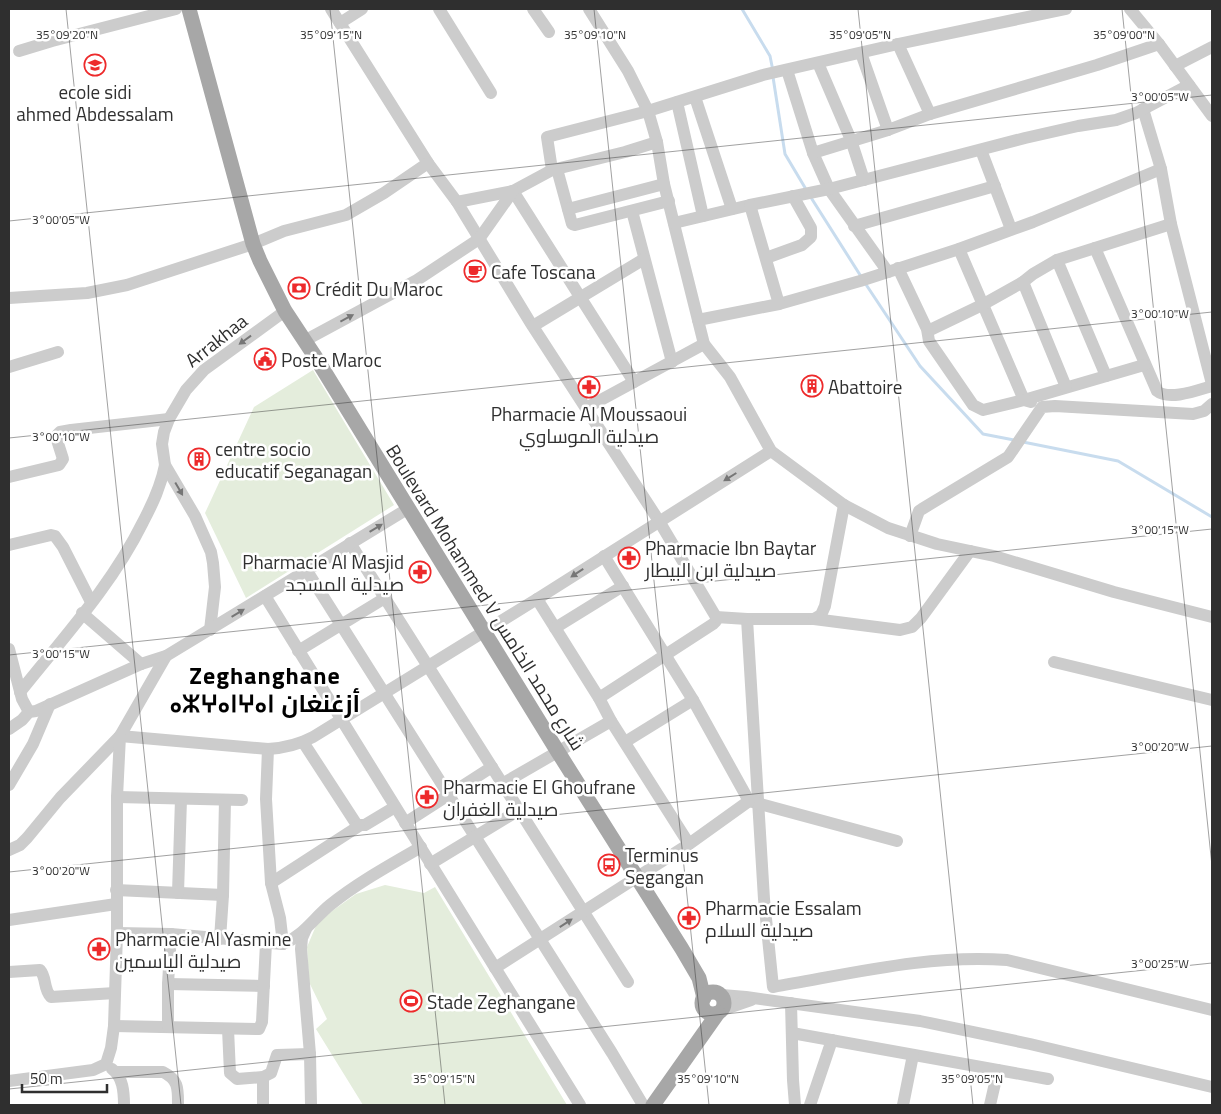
<svg xmlns="http://www.w3.org/2000/svg" width="1221" height="1114" font-family="'Titillium Web',Cairo,'Noto Sans Tifinagh',sans-serif">
  <style>
    .green { fill: #e4eddc }
    .lines { fill: none; stroke-linecap: round; stroke-linejoin: round }
    .stream { stroke: #c8dcee; stroke-width: 3 }
    .minor { stroke: #ccc; stroke-width: 12 }
    .major { stroke: #a7a7a7; stroke-width: 15 }
    .oneway { fill: #767676 }
    .ticks { fill: none; stroke: #2f2f2f; stroke-width: 1; stroke-opacity: 0.45 }
    .labels { text-anchor: middle; dominant-baseline: central; stroke-width: 5; stroke-linejoin: round; paint-order: stroke }
    .poi-label { font-size: 19px; fill: #2f2f2f; stroke: #fff; text-anchor: start }
    .street-label { font-size: 19px; fill: #2f2f2f; stroke: #fff }
    .district-label { font-size: 24px; font-weight: bold; letter-spacing: 1px; fill: #000; stroke: #fff }
    .ticks-label { font-size: 12px; text-anchor: middle; fill: #2f2f2f; stroke: #fff; stroke-width: 5; stroke-linejoin: round; paint-order: stroke }
  </style>
  <rect width="100%" height="100%" fill="#fff"/>
  <g class="green">
    <path d="M 313,370 L 394,505 L 246,598 L 205,513 L 254,407 Z"/>
    <path d="M 385,885 L 424,893 L 435,887 L 567,1105 L 363,1105 L 316,1029 L 327,1019 L 309,982 L 307,947 L 318,921 L 356,894 Z"/>
  </g>
  <g class="lines">
    <g class="stream">
      <path d="M 742,9 L 770,56 L 773,71"/>
      <path d="M 773,77 L 785,154 L 807,191"/>
      <path d="M 810,196 L 862,278"/>
      <path d="M 865,283 L 920,366 L 983,434 L 1014,440"/>
      <path d="M 1023,442 L 1118,461 L 1212,517"/>
    </g>
    <g class="minor">
      <path d="M 331,9 L 428,163 L 457,202 L 530,322 L 659,521 L 716,617 L 716,621 L 713,624 L 599,698"/>
      <path d="M 439,9 L 491,93"/>
      <path d="M 533,9 L 549,32"/>
      <path d="M 589,9 L 628,71 L 648,111 L 657,142 L 664,184 L 704,344 L 730,377 L 771,451 L 844,505 L 888,528 L 937,544 L 994,556 L 1114,592 L 1212,617"/>
      <path d="M 1130,9 L 1159,44 L 1212,116"/>
      <path d="M 340,23 L 362,9"/>
      <path d="M 898,44 L 930,114"/>
      <path d="M 19,51 L 52,41 L 176,9"/>
      <path d="M 861,53 L 888,130"/>
      <path d="M 818,63 L 851,140 L 864,180"/>
      <path d="M 1175,66 L 1212,47"/>
      <path d="M 787,70 L 813,153 L 829,189 L 888,272"/>
      <path d="M 695,97 L 732,209"/>
      <path d="M 677,102 L 703,216"/>
      <path d="M 1143,109 L 1161,169 L 1171,224 L 1212,384"/>
      <path d="M 981,150 L 1011,229"/>
      <path d="M 813,153 L 888,130 L 930,114 L 1097,65 L 1159,44"/>
      <path d="M 557,169 L 572,224 L 575,225 L 669,201"/>
      <path d="M 552,170 L 625,152 L 657,142"/>
      <path d="M 513,191 L 634,382"/>
      <path d="M 457,202 L 513,191 L 552,170 L 547,137 L 648,111 L 763,75 L 898,44 L 1066,9"/>
      <path d="M 568,209 L 664,184"/>
      <path d="M 632,211 L 672,362"/>
      <path d="M 674,223 L 750,205 L 829,189 L 1025,138 L 1078,126 L 1116,120 L 1136,113 L 1189,85"/>
      <path d="M 854,226 L 995,186"/>
      <path d="M 1095,248 L 1157,391 C 1169,401 1198,390 1212,386"/>
      <path d="M 959,249 L 1024,400 L 1144,365"/>
      <path d="M 766,258 L 802,245 L 811,237 L 811,228 L 793,196"/>
      <path d="M 1057,260 L 1106,376"/>
      <path d="M 898,268 L 926,327 L 930,330 L 982,305 L 1023,282 L 1033,274 L 1057,260 L 1171,224"/>
      <path d="M 1023,282 L 1066,387"/>
      <path d="M 9,298 L 87,293 L 127,285 L 253,244 L 284,231 L 346,215 L 384,193 L 428,163"/>
      <path d="M 779,304 L 860,281 L 959,249 L 1033,222 L 1161,169"/>
      <path d="M 698,320 L 779,304 L 750,205"/>
      <path d="M 533,326 L 644,259"/>
      <path d="M 927,329 L 929,341 L 973,405 L 983,410 L 1024,400 L 1031,402"/>
      <path d="M 304,341 L 417,280 L 479,239 L 513,191"/>
      <path d="M 9,367 L 58,352"/>
      <path d="M 586,408 L 704,344"/>
      <path d="M 9,477 L 59,465 L 63,459 L 57,440 L 57,435 L 60,432 L 71,430 L 169,419"/>
      <path d="M 844,505 L 825,606 L 821,615 L 814,619 L 747,619 L 764,899 L 773,987 C 850,974 929,954 1007,960 L 1212,1010"/>
      <path d="M 910,536 L 919,511 L 922,509 L 1008,457 L 1042,407 L 1055,406 L 1193,414 L 1204,411 L 1212,404"/>
      <path d="M 350,543 L 628,982"/>
      <path d="M 9,545 L 51,535 L 55,536 L 63,547 L 91,602"/>
      <path d="M 604,556 L 693,700 L 749,801 L 897,841"/>
      <path d="M 307,571 L 612,1053 L 643,1105"/>
      <path d="M 265,596 L 580,1105"/>
      <path d="M 537,599 L 599,698 L 611,721 L 689,844"/>
      <path d="M 82,613 L 141,664"/>
      <path d="M 716,617 L 747,619"/>
      <path d="M 814,619 L 900,630 L 912,627 L 921,618 L 970,551"/>
      <path d="M 555,628 L 623,586"/>
      <path d="M 210,630 L 215,587 L 213,563 L 211,552 L 195,516 L 165,465 L 162,444 L 164,432 L 169,419 L 186,390 L 204,370 L 285,311"/>
      <path d="M 9,649 L 22,699 L 29,712"/>
      <path d="M 298,651 L 385,598"/>
      <path d="M 1054,662 L 1212,700"/>
      <path d="M 20,692 C 63,638 112,585 143,522 C 153,503 161,486 165,465"/>
      <path d="M 9,729 L 22,720 L 29,712 L 36,711 L 141,664 L 166,656 L 409,508"/>
      <path d="M 120,736 L 268,749 C 284,748 298,745 313,737 L 537,599 L 771,451"/>
      <path d="M 303,742 L 357,825 L 365,825 L 395,807"/>
      <path d="M 625,742 L 693,700"/>
      <path d="M 268,749 L 266,799 L 271,883 L 280,918 L 283,944"/>
      <path d="M 502,784 L 611,721"/>
      <path d="M 9,785 L 33,744 L 50,704"/>
      <path d="M 117,797 L 242,800"/>
      <path d="M 405,823 L 492,767"/>
      <path d="M 9,850 L 20,845 L 27,838 L 60,798 L 120,736 L 166,656"/>
      <path d="M 430,864 L 519,810"/>
      <path d="M 271,883 L 359,826"/>
      <path d="M 116,890 L 223,895"/>
      <path d="M 178,893 L 181,799"/>
      <path d="M 9,920 L 116,904"/>
      <path d="M 306,929 L 302,938 L 301,949 L 310,1054"/>
      <path d="M 117,933 L 171,934 L 283,944 C 303,936 314,918 330,905 C 357,883 390,865 421,847"/>
      <path d="M 220,939 L 223,895 L 225,800"/>
      <path d="M 495,968 L 689,844 L 749,801"/>
      <path d="M 9,972 L 40,970 C 47,978 43,989 51,997 L 115,993"/>
      <path d="M 168,984 L 264,986"/>
      <path d="M 722,995 L 746,997 L 920,1021 L 1030,1044 L 1212,1087"/>
      <path d="M 791,1003 L 793,1080 L 795,1105"/>
      <path d="M 722,1010 L 751,1000"/>
      <path d="M 114,1026 L 259,1029 L 262,1022 L 266,943"/>
      <path d="M 168,1027 L 168,984 L 171,934"/>
      <path d="M 228,1029 L 230,1073 L 237,1079 L 263,1077 L 271,1073 L 277,1055 L 310,1054 L 311,1105"/>
      <path d="M 792,1033 L 1048,1079"/>
      <path d="M 112,1069 C 123,1077 124,1092 124,1105"/>
      <path d="M 116,1072 L 163,1072 C 179,1080 178,1089 178,1105"/>
      <path d="M 263,1077 L 263,1105"/>
      <path d="M 9,1081 L 93,1070 L 106,1064 L 111,1048 L 114,1026 L 117,933 L 117,797 L 120,736"/>
      <path d="M 810,1105 L 832,1040"/>
      <path d="M 903,1105 L 913,1055"/>
      <path d="M 990,1105 L 998,1070"/>
    </g>
    <g class="major">
      <path d="M 189,9 L 253,244 L 260,261 L 285,311 L 316,358 L 558,752 L 682,949 L 699,978 L 704,998"/>
      <circle cx="713" cy="1003" r="11"/>
      <path d="M 653,1105 L 718,1013"/>
    </g>
  </g>
  <defs><path id="oneway-solid" d="M-6-.8H1V-3.2L6.5 0L1 3.2V.8H-6Z" transform="scale(1.25)"/></defs>
  <g class="oneway">
    <use href="#oneway-solid" transform="translate(347 318) rotate(-28)"/>
    <use href="#oneway-solid" transform="translate(245 340) rotate(144)"/>
    <use href="#oneway-solid" transform="translate(730 477) rotate(148)"/>
    <use href="#oneway-solid" transform="translate(179 489) rotate(60)"/>
    <use href="#oneway-solid" transform="translate(376 528) rotate(-31)"/>
    <use href="#oneway-solid" transform="translate(577 573) rotate(147)"/>
    <use href="#oneway-solid" transform="translate(238 613) rotate(-31)"/>
    <use href="#oneway-solid" transform="translate(566 923) rotate(-33)"/>
  </g>
  <path class="ticks" d="M 66,9 L 181,1105M 330,9 L 445,1105M 594,9 L 709,1105M 858,9 L 973,1105M 1122,9 L 1212,866M 9,221 L 1212,95M 9,438 L 1212,312M 9,655 L 1212,529M 9,872 L 1212,746M 9,1089 L 1212,963"/>
  <defs>
    <g id="school-ring" transform="scale(1.125)"><circle r="9.5" fill="#fff" stroke="#ed2a2b" stroke-width="1.5"/><path d="M0-5L7-2L0 1L-7-2ZM-4 1L0 2.5L4 1V4Q0 6-4 4Z" fill="#ed2a2b"/></g>
    <g id="cafe-ring" transform="scale(1.125)"><circle r="9.5" fill="#fff" stroke="#ed2a2b" stroke-width="1.5"/><path d="M-5.5-4.5H6V0H3Q3 3.5 0 3.5H-2.5Q-5.5 3.5-5.5 0ZM3-3.2v2h1.7v-2ZM-6 4.5H4V6H-6Z" fill="#ed2a2b"/></g>
    <g id="bank-ring" transform="scale(1.125)"><circle r="9.5" fill="#fff" stroke="#ed2a2b" stroke-width="1.5"/><path d="M-6-4H6V4H-6ZM0-2.3a2.3 2.3 0 1 0 0 4.6a2.3 2.3 0 1 0 0-4.6Z" fill="#ed2a2b"/></g>
    <g id="civic-ring" transform="scale(1.125)"><circle r="9.5" fill="#fff" stroke="#ed2a2b" stroke-width="1.5"/><path d="M-.6-6.5H3V-4.5H.6V-3L4-1V1h2V6H-6V1h2V-1L-.6-3ZM-1.2 2.5V6h2.4V2.5Z" fill="#ed2a2b"/></g>
    <g id="building-ring" transform="scale(1.125)"><circle r="9.5" fill="#fff" stroke="#ed2a2b" stroke-width="1.5"/><path d="M-4-6H4V6H1V3H-1V6H-4ZM-2.5-4.3h1.7v1.8h-1.7ZM.8-4.3h1.7v1.8H.8ZM-2.5-1h1.7V.8h-1.7ZM.8-1h1.7V.8H.8Z" fill="#ed2a2b"/></g>
    <g id="pharmacy-ring" transform="scale(1.125)"><circle r="9.5" fill="#fff" stroke="#ed2a2b" stroke-width="1.5"/><path d="M-2-6h4v4h4v4h-4v4h-4v-4h-4v-4h4Z" fill="#ed2a2b"/></g>
    <g id="bus-ring" transform="scale(1.125)"><circle r="9.5" fill="#fff" stroke="#ed2a2b" stroke-width="1.5"/><path d="M-5-6H5V4H4V6H2V4H-2V6H-4V4H-5ZM-3.5-4V0h7V-4ZM-3.5 1.2v1.5H-2V1.2ZM2 1.2v1.5H3.5V1.2Z" fill="#ed2a2b"/></g>
    <g id="stadium-ring" transform="scale(1.125)"><circle r="9.5" fill="#fff" stroke="#ed2a2b" stroke-width="1.5"/><path d="M0-5a6.5 5 0 1 0 0 10a6.5 5 0 1 0 0-10ZM-3.5-1.8h7v3.6h-7Z" fill="#ed2a2b"/></g>
  </defs>
  <g fill-rule="evenodd">
    <use href="#school-ring" x="95" y="65"/>
    <use href="#cafe-ring" x="475" y="271"/>
    <use href="#bank-ring" x="299" y="288"/>
    <use href="#civic-ring" x="265" y="359"/>
    <use href="#building-ring" x="812" y="386"/>
    <use href="#pharmacy-ring" x="589" y="387"/>
    <use href="#building-ring" x="199" y="459"/>
    <use href="#pharmacy-ring" x="629" y="558"/>
    <use href="#pharmacy-ring" x="420" y="572"/>
    <use href="#pharmacy-ring" x="427" y="797"/>
    <use href="#bus-ring" x="609" y="865"/>
    <use href="#pharmacy-ring" x="689" y="918"/>
    <use href="#pharmacy-ring" x="99" y="949"/>
    <use href="#stadium-ring" x="411" y="1001"/>
  </g>
  <g class="labels">
    <g class="poi-label">
      <text x="95" y="91" text-anchor="middle">ecole sidi<tspan x="95" dy="22">ahmed Abdessalam</tspan></text>
      <text x="491" y="271">Cafe Toscana</text>
      <text x="315" y="288">Crédit Du Maroc</text>
      <text x="281" y="359">Poste Maroc</text>
      <text x="828" y="386">Abattoire</text>
      <text x="589" y="413" text-anchor="middle">Pharmacie Al Moussaoui<tspan x="589" dy="22">صيدلية الموساوي</tspan></text>
      <text x="215" y="448">centre socio<tspan x="215" dy="22">educatif Seganagan</tspan></text>
      <text x="645" y="547">Pharmacie Ibn Baytar<tspan x="645" dy="22">صيدلية ابن البيطار</tspan></text>
      <text x="404" y="561" text-anchor="end">Pharmacie Al Masjid<tspan x="404" dy="22">صيدلية المسجد</tspan></text>
      <text x="443" y="786">Pharmacie El Ghoufrane<tspan x="443" dy="22">صيدلية الغفران</tspan></text>
      <text x="625" y="854">Terminus<tspan x="625" dy="22">Segangan</tspan></text>
      <text x="705" y="907">Pharmacie Essalam<tspan x="705" dy="22">صيدلية السلام</tspan></text>
      <text x="115" y="938">Pharmacie Al Yasmine<tspan x="115" dy="22">صيدلية الياسمين</tspan></text>
      <text x="427" y="1001">Stade Zeghangane</text>
    </g>
    <g class="street-label">
      <text transform="translate(216 340) rotate(-38)">Arrakhaa</text>
      <text transform="translate(486 597) rotate(58)">Boulevard Mohammed V شارع محمد الخامس</text>
    </g>
    <g class="district-label">
      <text x="265" y="675">Zeghanghane<tspan x="265" dy="28">ⴰⵣⵖⴰⵏⵖⴰⵏ أزغنغان</tspan></text>
    </g>
  </g>
  <g class="ticks-label">
    <text x="67" y="39">35°09'20"N</text>
    <text x="331" y="39">35°09'15"N</text>
    <text x="595" y="39">35°09'10"N</text>
    <text x="860" y="39">35°09'05"N</text>
    <text x="1124" y="39">35°09'00"N</text>
    <text x="1160" y="101">3°00'05"W</text>
    <text x="61" y="224">3°00'05"W</text>
    <text x="1160" y="318">3°00'10"W</text>
    <text x="61" y="441">3°00'10"W</text>
    <text x="1160" y="534">3°00'15"W</text>
    <text x="61" y="658">3°00'15"W</text>
    <text x="1160" y="751">3°00'20"W</text>
    <text x="61" y="875">3°00'20"W</text>
    <text x="1160" y="968">3°00'25"W</text>
    <text x="444" y="1083">35°09'15"N</text>
    <text x="708" y="1083">35°09'10"N</text>
    <text x="972" y="1083">35°09'05"N</text>
  </g>
  <rect width="1221" height="1114" fill="none" stroke="#2f2f2f" stroke-width="20"/>
  <path d="M22 1084v8h85v-8" fill="none" stroke="#2f2f2f" stroke-width="2.5"/>
  <text x="30" y="1084" font-size="15" fill="#2f2f2f" stroke="#ffffff" stroke-width="4" paint-order="stroke">50 m</text>
</svg>
